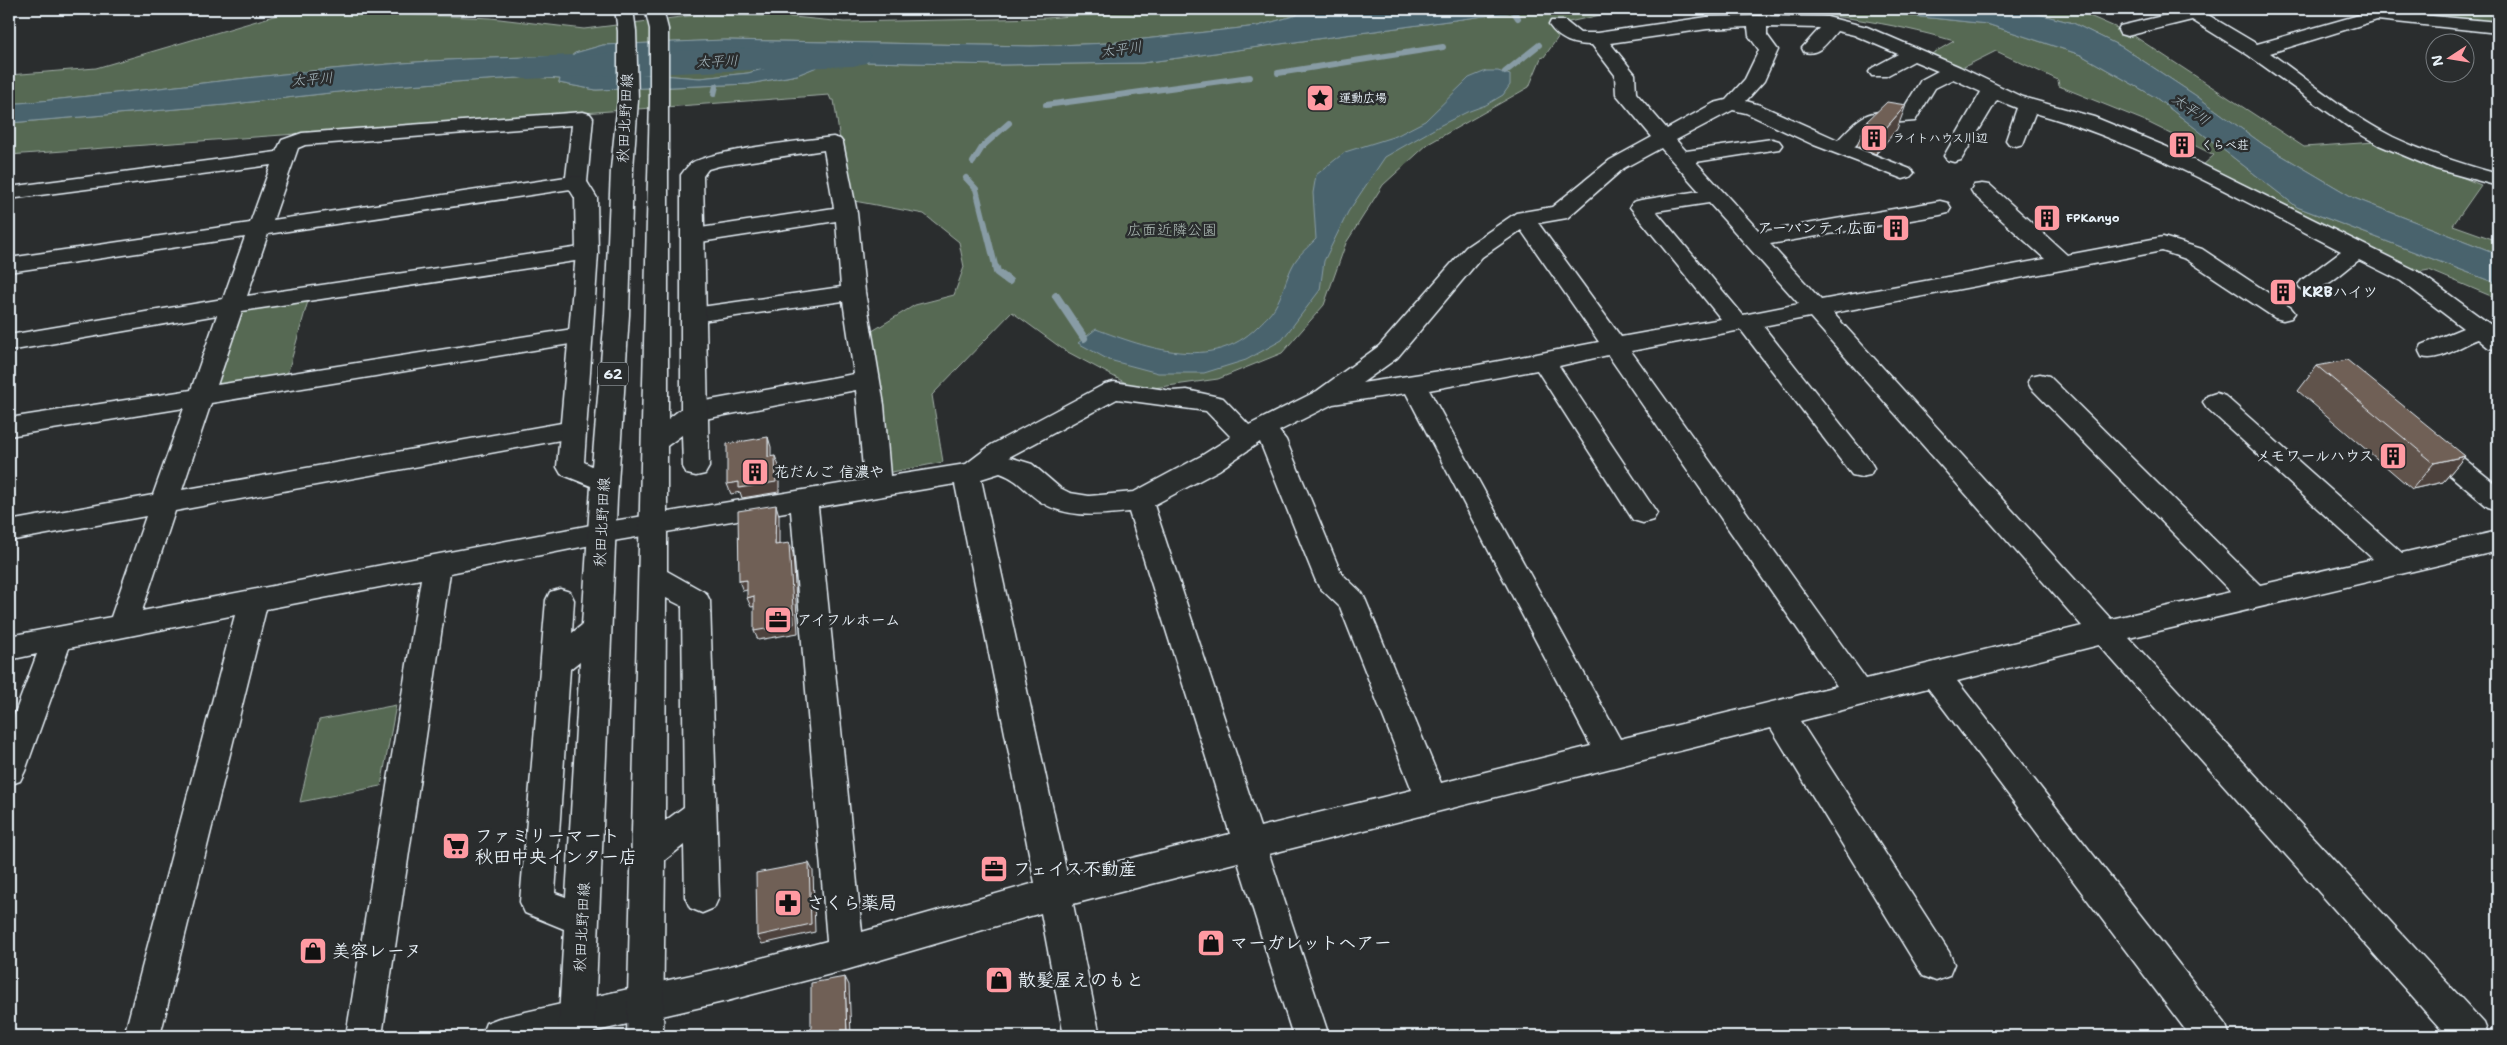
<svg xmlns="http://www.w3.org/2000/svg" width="2507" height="1045" font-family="'Shantell Sans','Klee One',sans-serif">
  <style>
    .green { fill: #576953; stroke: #a0ada6 }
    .water { fill: #48646d; stroke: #889ca5; fill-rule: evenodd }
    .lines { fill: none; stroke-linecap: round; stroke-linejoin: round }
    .stream-far1 { stroke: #889ca5; stroke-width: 6 }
    .stream { stroke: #889ca5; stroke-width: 8 }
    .river { fill: #48646d; fill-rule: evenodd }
    .minor-casing { stroke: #e8f1f8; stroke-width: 3 }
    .major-casing { stroke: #e8f1f8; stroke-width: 3 }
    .minor { fill: #2a2d2e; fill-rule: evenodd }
    .major { fill: #2a2d2e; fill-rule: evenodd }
    .wall { fill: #60534b; stroke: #e8f1f8 }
    .shaded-wall { fill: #4e433d; stroke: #e8f1f8 }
    .building { fill: #706057; stroke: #e8f1f8 }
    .labels { text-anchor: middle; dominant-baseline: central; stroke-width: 5; stroke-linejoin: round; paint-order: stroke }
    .far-poi-label { font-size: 12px; font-weight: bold; fill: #e8f1f8; stroke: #2a2d2e; text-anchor: start }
    .far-water-label { font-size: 14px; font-style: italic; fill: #a8b9c0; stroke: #2a2d2e }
    .shield { fill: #2a2d2e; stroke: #afb6bb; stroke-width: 1 }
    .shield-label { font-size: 14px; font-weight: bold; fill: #e8f1f8 }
    .street-label { font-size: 15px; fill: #e8f1f8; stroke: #2a2d2e }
    .poi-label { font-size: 15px; font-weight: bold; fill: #e8f1f8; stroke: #2a2d2e; text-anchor: start }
    .park-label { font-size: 15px; fill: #aebbb6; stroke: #2a2d2e }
    .near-poi-label { font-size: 18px; font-weight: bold; fill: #e8f1f8; stroke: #2a2d2e; text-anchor: start }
  </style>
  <rect width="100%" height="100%" fill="#2a2d2e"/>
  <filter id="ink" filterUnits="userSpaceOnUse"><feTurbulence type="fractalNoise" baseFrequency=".02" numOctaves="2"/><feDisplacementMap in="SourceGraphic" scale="10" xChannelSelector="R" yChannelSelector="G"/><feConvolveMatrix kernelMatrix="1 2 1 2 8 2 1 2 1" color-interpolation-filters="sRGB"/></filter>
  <g filter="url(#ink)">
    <g class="green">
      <path d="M 1161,9 L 1298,9 L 1297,15 L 1258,26 L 1109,43 L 1031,46 L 728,40 L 603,45 L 575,53 L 570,57 C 382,55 196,87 9,104 L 9,75 L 96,68 L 277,15 L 374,13 L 491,18 L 584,29 L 697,15 L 783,16 L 844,22 L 1046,18 Z"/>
      <path d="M 1535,9 L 1627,9 L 1569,22 L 1544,57 L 1541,58 L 1529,87 L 1428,144 L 1383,185 L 1346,243 L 1324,305 L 1282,353 L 1218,379 L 1139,390 L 1064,350 L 1012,312 L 932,395 L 943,462 L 882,474 L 869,333 L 915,305 L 954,295 L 964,267 L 959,242 L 924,214 L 849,200 L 834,100 L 831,100 L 829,95 L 9,155 L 9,123 L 225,105 L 391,86 L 534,77 L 560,79 L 559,83 L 596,90 L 749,84 L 797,75 L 821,65 L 868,62 L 1000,65 L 1142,63 Z"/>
      <path d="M 1757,9 L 1847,9 L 1987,24 L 2081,55 L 2155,97 L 2297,207 L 2498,284 L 2498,299 L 2429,270 L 2418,272 L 2200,168 L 2214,155 L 2143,120 L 2059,86 L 2058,80 L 1996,51 L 1958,70 L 1928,56 L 1954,41 C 1890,22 1824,13 1757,9 Z"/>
      <path d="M 2019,9 L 2064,9 L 2085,14 L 2131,34 L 2304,147 L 2375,142 L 2481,185 L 2453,225 L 2498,241 L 2498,254 L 2354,198 L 2264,145 L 2195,95 L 2122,47 L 2073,23 Z"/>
      <path d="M 2376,9 L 2498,9 L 2498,31 L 2476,26 L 2383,17 Z"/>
      <path d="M 720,51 L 778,53 L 782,64 L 748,73 L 700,78 L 595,70 L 596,56 Z"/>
      <path d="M 310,294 L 285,382 L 202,396 L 233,305 Z"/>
      <path d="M 396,705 L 381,786 L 300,802 L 319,720 Z"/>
    </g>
    <g class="water">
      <path d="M 1298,9 L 1535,9 L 1142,63 L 1000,65 L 868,62 L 822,65 L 797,75 L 749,84 L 596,90 L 559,83 L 560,79 L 534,77 L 391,86 L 225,105 L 9,123 L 9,104 C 196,87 382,55 570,57 L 575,53 L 603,45 L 723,40 L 1031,46 L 1109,43 L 1258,26 L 1297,15 ZM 720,51 L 778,53 L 782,64 L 748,73 L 700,78 L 595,70 L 596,56 Z"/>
      <path d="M 1847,9 L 2019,9 L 2073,23 L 2122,47 L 2195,95 L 2264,145 L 2354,198 L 2498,254 L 2498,284 L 2297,207 L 2155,97 L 2081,55 L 1987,24 Z"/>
      <path d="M 1486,71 L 1498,71 L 1510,75 L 1510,85 L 1503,95 L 1486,105 L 1467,112 L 1441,125 L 1385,157 L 1348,212 L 1324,261 L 1320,290 L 1282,340 L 1246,360 L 1204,373 L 1158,373 L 1109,360 L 1078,343 L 1096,329 C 1147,348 1212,372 1257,327 C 1263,321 1271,314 1275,307 C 1283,294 1286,278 1293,265 C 1298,255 1308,247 1316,239 L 1313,193 L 1316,175 L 1345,152 L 1396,136 L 1425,121 L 1469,78 Z"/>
    </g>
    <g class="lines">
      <g class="stream-far1">
        <path d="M 1512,9 L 1518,18"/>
        <path d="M 1505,72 L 1539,45"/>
        <path d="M 1278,73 L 1443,47"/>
        <path d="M 714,94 L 716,86"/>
        <path d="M 1046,105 L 1250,77"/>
        <path d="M 973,162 L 983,146 L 1009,123"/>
        <path d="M 966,178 L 976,189 L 996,269"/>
      </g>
      <g class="stream">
        <path d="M 996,268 L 997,272 L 1009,281"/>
        <path d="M 1056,296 L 1084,338"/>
      </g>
      <path class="river" d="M 853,44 L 866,47 L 871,55 L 866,63 L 853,66 L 524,79 L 511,76 L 506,68 L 511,60 L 524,57 Z"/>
      <g class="minor-casing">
        <g id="minor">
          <path d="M 2177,9 L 2198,9 L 2257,44 L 2359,15 L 2356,9 L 2498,22 L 2498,33 L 2377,20 L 2270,53 C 2310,81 2349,115 2393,137 C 2427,153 2462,164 2498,174 L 2498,186 L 2436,169 L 2379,145 L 2353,130 L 2248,55 L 2192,20 L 2127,36 L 2120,34 L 2118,30 L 2120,26 L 2179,12 Z"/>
          <path d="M 1757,16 L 1827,17 L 1867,27 L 1960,67 L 2022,97 L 2094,117 L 2167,147 L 2417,271 L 2498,330 L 2498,350 L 2489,348 L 2478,339 C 2461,345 2441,362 2422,357 L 2419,351 L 2422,345 L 2463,328 L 2401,281 L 2359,260 C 2343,271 2322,295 2302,290 L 2298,285 L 2302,280 L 2341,251 C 2242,200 2143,143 2035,113 L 2023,144 L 2016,146 L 2009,144 L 2006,140 L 2017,108 L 1997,100 L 1961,160 L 1954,162 L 1947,160 L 1944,156 L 1981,92 L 1953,79 L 1935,88 L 1915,121 L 1877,124 L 1854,147 L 1910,169 L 1914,173 L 1910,177 L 1903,179 L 1814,145 L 1746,113 L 1733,110 L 1676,140 L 1686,151 L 1772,139 L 1779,141 L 1782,145 L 1779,149 L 1696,162 L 1760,232 L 1940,201 L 1948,203 L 1951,208 L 1948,213 L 1940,215 L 1770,244 L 1821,300 L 2045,259 L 1974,195 L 1971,190 L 1974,185 L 1982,184 L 1990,185 L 2067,255 L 2163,237 L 2202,249 L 2291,308 L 2295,313 L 2291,318 L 2283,320 L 2275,318 L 2186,259 L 2162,251 L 1833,313 L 2111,619 L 2231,592 L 2031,388 L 2028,382 L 2031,376 L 2040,374 L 2049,376 L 2260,585 L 2373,559 L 2207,408 L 2203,402 L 2207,396 L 2216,393 L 2225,396 L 2402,553 L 2498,531 L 2498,551 L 2129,638 L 2484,1023 L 2489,1036 L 2447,1036 L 2099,645 L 1957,681 L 2225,1023 L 2230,1036 L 2190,1036 L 1928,688 L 1800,721 L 1949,952 L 1954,964 L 1949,976 L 1936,981 L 1923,976 L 1771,728 L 1269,854 L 1329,1036 L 1293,1036 L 1238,862 L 1073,904 L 1100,1036 L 1064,1036 L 1041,913 L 846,970 L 727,1001 L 576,1036 L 481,1036 L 486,1023 L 499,1018 L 727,967 L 827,941 L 791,511 L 601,543 L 450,573 L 382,1036 L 346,1036 L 421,579 L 266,609 L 160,1036 L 124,1036 L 235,615 L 69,648 L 25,771 L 20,781 L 9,785 L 9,729 L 37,654 L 9,660 L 9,636 L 111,617 L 146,516 L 9,541 L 9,521 L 153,495 L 184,408 L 9,436 L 9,418 L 191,390 L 217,315 L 9,351 L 9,335 L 223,299 L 245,237 L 9,272 L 9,258 L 250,223 L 271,165 L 9,199 L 9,187 L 276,152 L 282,140 L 302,133 L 583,112 L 590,114 L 593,118 L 587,182 L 584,187 L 268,234 L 247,296 L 587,246 L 595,248 L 598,253 L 595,258 L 242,311 L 217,385 L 579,328 L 588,331 L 591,336 L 588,341 L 211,403 L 182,490 L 573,421 L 582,424 L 586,430 L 582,436 L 175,511 L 142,611 L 601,523 L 864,480 L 856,390 L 694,421 L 685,418 L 681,412 L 685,406 L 694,403 L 854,374 L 843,301 L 694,322 L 686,320 L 682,315 L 686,310 L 694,308 L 841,287 L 836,221 L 694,243 L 686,241 L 683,236 L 686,231 L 694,229 L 834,208 L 824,150 L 719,166 L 701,171 L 694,169 L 691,165 C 700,151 810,140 833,137 L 840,139 L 843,143 L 857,213 L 865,292 L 884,405 L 890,476 L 966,464 L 991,445 L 1105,384 L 1114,382 L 1172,391 L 1187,390 L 1223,398 L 1249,425 L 1317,391 L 1379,346 L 1466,247 L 1516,213 L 1552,207 L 1610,160 L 1652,137 L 1616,94 L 1615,75 L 1592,45 C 1574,45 1560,41 1549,25 L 1551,21 L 1565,21 L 1580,33 L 1597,33 L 1707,17 ZM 1748,27 L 1749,36 L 1759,50 L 1745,79 L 1726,100 L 1714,103 L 1667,129 L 1636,93 L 1635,74 L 1610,43 L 1707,29 ZM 1767,27 L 1820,28 L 1802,48 L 1804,52 C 1820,56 1828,41 1837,31 L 1854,35 L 1898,54 L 1872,68 L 1869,72 L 1872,76 L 1886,76 L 1914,61 L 1938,71 L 1921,80 L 1902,111 C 1864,112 1864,113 1838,140 L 1760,105 L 1746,101 L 1764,81 L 1778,50 L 1767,35 ZM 572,125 L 566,177 L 273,220 L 298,148 L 305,145 ZM 1661,148 L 1699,191 L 1641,200 L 1633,202 L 1630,207 L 1721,319 L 1621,337 L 1538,223 L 1567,218 L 1624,168 ZM 1709,203 L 1799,304 L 1743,315 L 1656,211 ZM 1521,230 L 1599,342 L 1473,366 L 1362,383 L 1397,358 L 1482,257 ZM 1810,317 L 2082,626 L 1866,679 L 1631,351 L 1741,330 L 1852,475 L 1861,477 L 1870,475 L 1874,468 L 1870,461 L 1763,326 ZM 1608,355 L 1837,686 L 1620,739 L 1429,390 L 1537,370 L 1633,520 L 1643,523 L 1653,520 L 1657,513 L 1559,366 ZM 1406,393 L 1591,746 L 1441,783 L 1366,601 L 1362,593 L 1341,573 L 1286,440 L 1279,431 L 1333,404 ZM 1117,399 L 1206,411 L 1231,437 L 1201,456 L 1134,492 L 1089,496 L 1070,493 L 1060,488 L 1032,464 L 1009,457 ZM 1260,442 L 1315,579 L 1319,587 L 1340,607 L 1412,790 L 1260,827 L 1154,505 L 1219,470 ZM 1000,473 C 1020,480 1025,492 1041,502 C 1068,519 1099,515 1129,512 L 1230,834 L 1067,874 L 981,479 ZM 955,484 L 1035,883 L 862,932 L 818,507 Z"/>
          <path d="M 2428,434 L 2437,437 L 2498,486 L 2498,510 L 2488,507 L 2419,449 L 2415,443 L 2419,437 Z"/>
        </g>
      </g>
      <g class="major-casing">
        <g id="major">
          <path d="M 615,9 L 633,9 L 636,31 L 638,100 L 633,169 L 629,315 L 617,499 L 594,1036 L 558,1036 L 564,929 L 525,913 L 520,902 L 546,600 L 550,592 L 560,589 L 570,592 L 574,600 L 572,633 L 582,625 L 591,486 L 561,474 L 557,467 L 576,253 L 575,198 L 565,182 L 568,177 L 576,176 L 584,177 L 597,198 L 598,253 L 584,462 L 592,466 L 605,315 L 611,169 L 618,100 L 618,31 ZM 580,661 L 566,897 L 555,893 L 570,669 Z"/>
          <path d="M 645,9 L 663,9 L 668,29 L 668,419 L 681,409 L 681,175 C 689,164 695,157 708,161 L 711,165 L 703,176 L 709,467 L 705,474 L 696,476 L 687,474 L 683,467 L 682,435 L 667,446 L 667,571 L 706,593 L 710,601 L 719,897 L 714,908 L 702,913 L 690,908 L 685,897 L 684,845 L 665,860 L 663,1036 L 627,1036 L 650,98 L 650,29 ZM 666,598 L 682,606 L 684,807 L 665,821 Z"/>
        </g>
      </g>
      <use href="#minor" class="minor"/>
      <use href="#major" class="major"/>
    </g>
    <g class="wall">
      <path d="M 1866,122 L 1897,129 L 1876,154 L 1857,146 Z"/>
      <path d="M 2317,366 L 2465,456 L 2443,482 L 2412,489 L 2298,391 Z"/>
    </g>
    <g class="shaded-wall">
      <path d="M 1906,105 L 1897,129 L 1876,154 L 1885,129 Z"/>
      <path d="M 768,437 L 771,447 L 771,467 L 768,457 Z"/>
      <path d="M 775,456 L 779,466 L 779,492 L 742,498 L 740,492 L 731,494 L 727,484 L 739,482 Z"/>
      <path d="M 2465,456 L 2443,482 L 2412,489 L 2434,463 Z"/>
      <path d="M 776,505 L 779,515 L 779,555 L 775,545 Z"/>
      <path d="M 789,543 L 793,553 L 798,633 L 758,640 L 754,631 Z"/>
      <path d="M 747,580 L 751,589 L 743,591 L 739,581 Z"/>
      <path d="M 754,596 L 758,606 L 751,607 L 747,598 Z"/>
      <path d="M 809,863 L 813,871 L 815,932 L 762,944 L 757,936 Z"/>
      <path d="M 845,977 L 849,985 L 851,1036 L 847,1036 Z"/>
    </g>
    <g class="building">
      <path d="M 1887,102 L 1906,105 L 1885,129 L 1866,122 Z"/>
      <path d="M 2347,360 L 2465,456 L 2434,463 L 2317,366 Z"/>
      <path d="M 768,437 L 768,457 L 775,456 L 776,482 L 739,488 L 739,482 L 727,484 L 727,444 Z"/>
      <path d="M 776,505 L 775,545 L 789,543 L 794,624 L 754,631 L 754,596 L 747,598 L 747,580 L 739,581 L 738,511 Z"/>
      <path d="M 809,863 L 811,924 L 757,936 L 756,873 Z"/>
      <path d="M 845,977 L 847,1036 L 811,1036 L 811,983 Z"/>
    </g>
  </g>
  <defs>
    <g id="sight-square" transform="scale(1.4375)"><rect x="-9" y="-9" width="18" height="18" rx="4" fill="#ff9aa2" stroke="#2a2d2e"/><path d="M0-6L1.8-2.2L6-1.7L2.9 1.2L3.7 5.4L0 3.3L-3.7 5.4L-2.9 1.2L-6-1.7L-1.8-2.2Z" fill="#111"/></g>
    <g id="building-square" transform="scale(1.4375)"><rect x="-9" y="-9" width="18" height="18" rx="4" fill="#ff9aa2" stroke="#2a2d2e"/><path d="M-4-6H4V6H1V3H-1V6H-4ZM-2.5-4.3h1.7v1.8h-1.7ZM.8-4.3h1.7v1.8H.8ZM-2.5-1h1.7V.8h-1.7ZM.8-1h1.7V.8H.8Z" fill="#111"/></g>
    <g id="office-square" transform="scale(1.4375)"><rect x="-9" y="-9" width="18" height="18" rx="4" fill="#ff9aa2" stroke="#2a2d2e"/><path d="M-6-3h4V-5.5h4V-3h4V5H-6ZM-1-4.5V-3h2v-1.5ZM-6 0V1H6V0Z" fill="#111"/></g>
    <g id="supermarket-square" transform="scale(1.4375)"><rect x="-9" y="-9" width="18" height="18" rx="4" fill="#ff9aa2" stroke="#2a2d2e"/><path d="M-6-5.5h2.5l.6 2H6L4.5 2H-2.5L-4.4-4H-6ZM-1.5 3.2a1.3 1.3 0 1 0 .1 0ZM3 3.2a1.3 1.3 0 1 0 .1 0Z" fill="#111"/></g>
    <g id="pharmacy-square" transform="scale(1.4375)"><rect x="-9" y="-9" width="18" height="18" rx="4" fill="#ff9aa2" stroke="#2a2d2e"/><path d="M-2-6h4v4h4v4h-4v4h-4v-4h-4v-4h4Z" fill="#111"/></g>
    <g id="shop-square" transform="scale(1.4375)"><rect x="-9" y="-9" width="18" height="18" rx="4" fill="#ff9aa2" stroke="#2a2d2e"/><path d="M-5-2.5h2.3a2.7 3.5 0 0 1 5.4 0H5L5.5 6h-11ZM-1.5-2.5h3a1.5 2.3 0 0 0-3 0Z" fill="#111"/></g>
  </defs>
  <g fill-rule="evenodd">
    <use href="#sight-square" x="1320" y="98"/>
    <use href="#building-square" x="1874" y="138"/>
    <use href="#building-square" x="2182" y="145"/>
    <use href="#building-square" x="2047" y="218"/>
    <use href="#building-square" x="1896" y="228"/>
    <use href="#building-square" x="2283" y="292"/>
    <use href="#building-square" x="2393" y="456"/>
    <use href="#building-square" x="755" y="472"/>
    <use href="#office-square" x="778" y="620"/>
    <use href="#supermarket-square" x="456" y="846"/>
    <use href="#office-square" x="994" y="869"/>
    <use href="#pharmacy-square" x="788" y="903"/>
    <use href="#shop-square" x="1211" y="943"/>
    <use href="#shop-square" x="313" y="951"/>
    <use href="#shop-square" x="999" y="980"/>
  </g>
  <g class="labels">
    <g class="far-poi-label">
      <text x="1339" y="98">運動広場</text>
      <text x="1893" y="138">ライトハウス川辺</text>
      <text x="2201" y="145">くらべ荘</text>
      <text x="2066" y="218">FPKanyo</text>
    </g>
    <g class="far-water-label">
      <text transform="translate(1121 49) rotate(-8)">太平川</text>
      <text transform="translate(717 61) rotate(-2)">太平川</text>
      <text transform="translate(312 79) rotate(-5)">太平川</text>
      <text transform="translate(2191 109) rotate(36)">太平川</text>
    </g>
    <rect class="shield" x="598" y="362.5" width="30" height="23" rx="4"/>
    <g class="shield-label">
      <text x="613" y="374">62</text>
    </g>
    <g class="street-label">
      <text transform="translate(625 118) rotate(-87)">秋田北野田線</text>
      <text transform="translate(602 522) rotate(-87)">秋田北野田線</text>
      <text transform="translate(582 927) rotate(-87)">秋田北野田線</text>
    </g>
    <g class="poi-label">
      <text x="1877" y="228" text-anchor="end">アーバンティ広面</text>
      <text x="2302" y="292">KRBハイツ</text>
      <text x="2374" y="456" text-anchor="end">メモワールハウス</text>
      <text x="774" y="472">花だんご 信濃や</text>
      <text x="797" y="620">アイフルホーム</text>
    </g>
    <g class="park-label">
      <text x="1172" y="230">広面近隣公園</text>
    </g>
    <g class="near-poi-label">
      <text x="475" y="836">ファミリーマート<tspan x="475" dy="21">秋田中央インター店</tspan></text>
      <text x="1013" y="869">フェイス不動産</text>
      <text x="807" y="903">さくら薬局</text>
      <text x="1230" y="943">マーガレットヘアー</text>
      <text x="332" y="951">美容レーヌ</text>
      <text x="1018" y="980">散髪屋えのもと</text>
    </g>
  </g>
  <rect width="2507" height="1045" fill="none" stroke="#2a2d2e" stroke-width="30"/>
  <rect x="15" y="15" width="2477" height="1015" fill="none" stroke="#e8f1f8" stroke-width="2" filter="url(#ink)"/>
  <g transform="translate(2450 58) rotate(258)"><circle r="24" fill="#2a2d2e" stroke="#767b7f"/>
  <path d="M0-4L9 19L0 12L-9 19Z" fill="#ff9aa2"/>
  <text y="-8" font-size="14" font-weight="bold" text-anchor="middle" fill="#e8f1f8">N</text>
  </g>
</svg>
